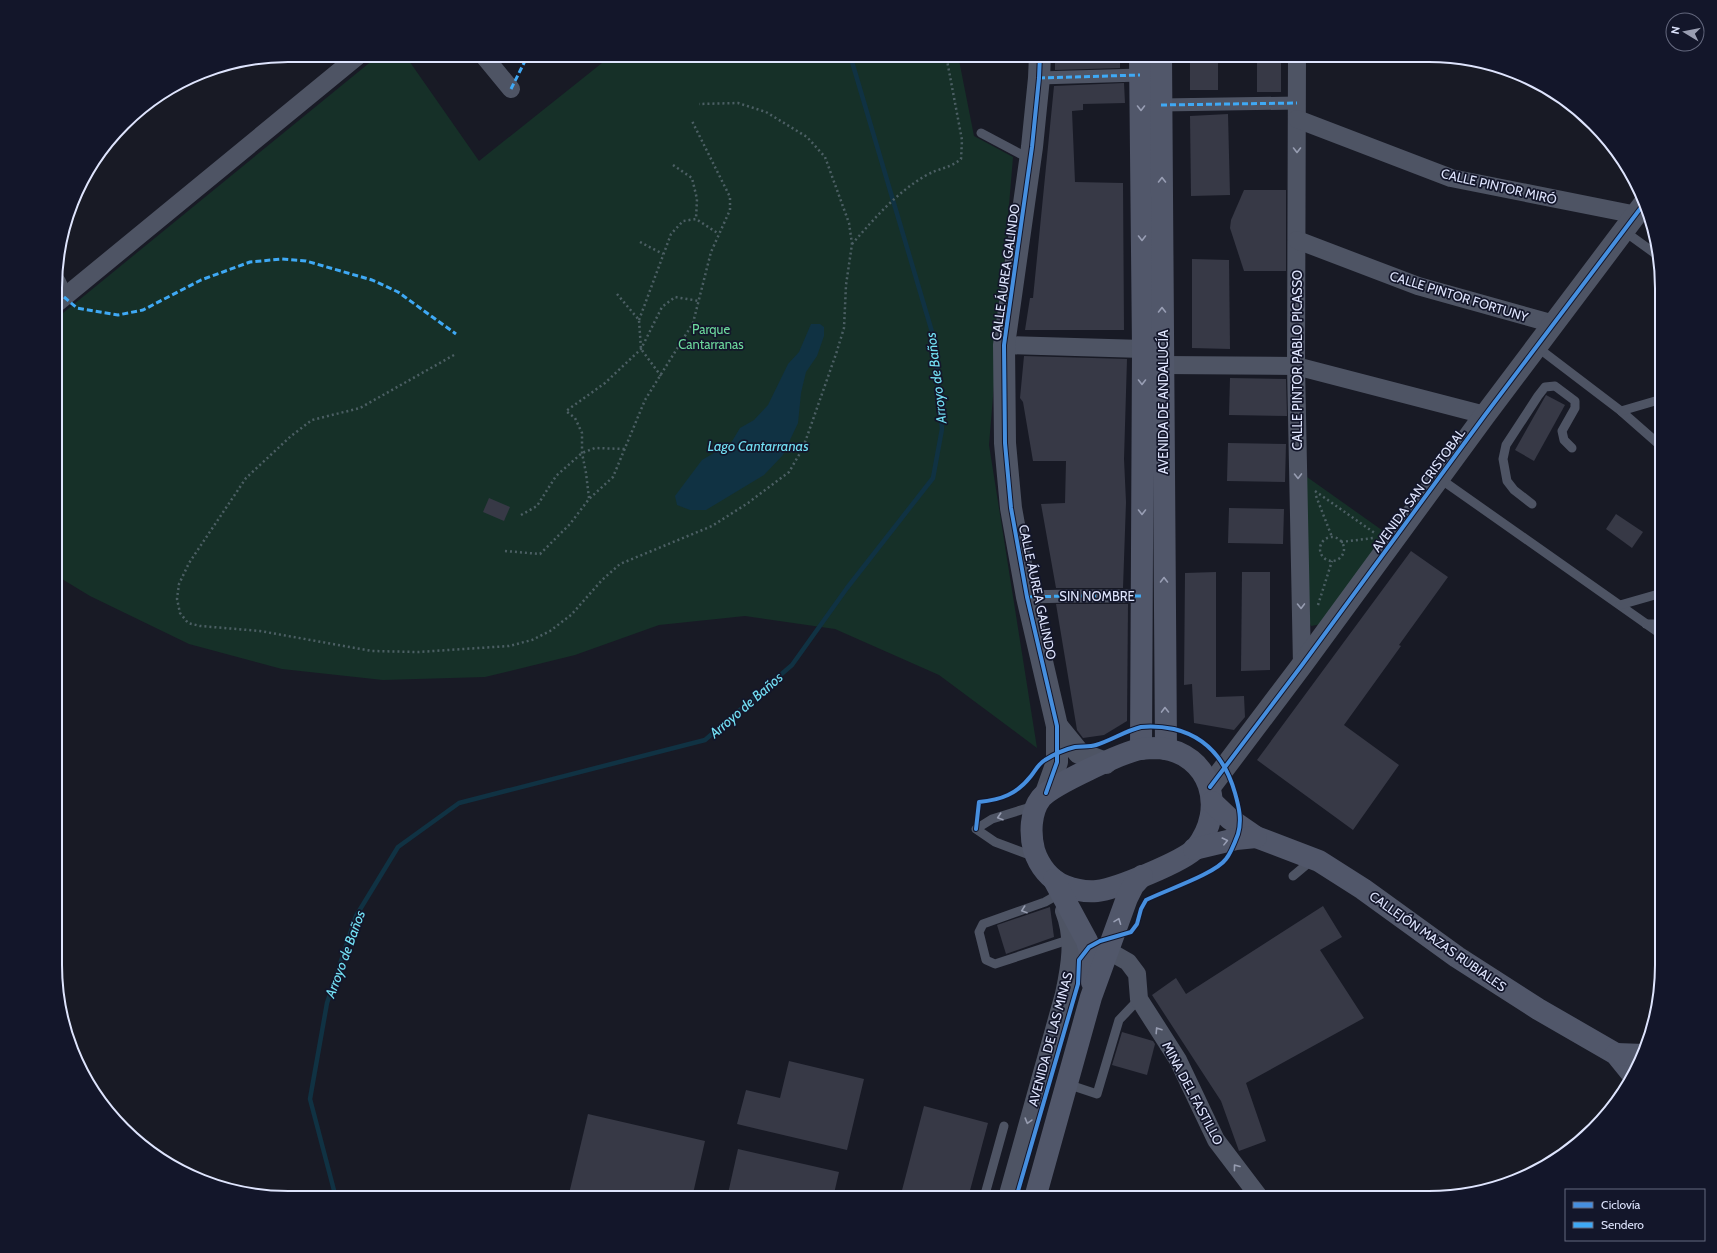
<svg xmlns="http://www.w3.org/2000/svg" width="1717" height="1253" font-family="Cabin,sans-serif">
  <style>
    .green { fill: #163028 }
    .water { fill: #103243 }
    .lines { fill: none; stroke-linecap: round; stroke-linejoin: round }
    .stream { stroke: #103243; stroke-width: 4.5 }
    .building { fill: #373946 }
    .path { stroke: #4c5f64; stroke-width: 2.5; stroke-dasharray: 2 3; stroke-linecap: butt }
    .service { stroke: #4e5464; stroke-width: 9 }
    .pedestrian { stroke: #4e5464; stroke-width: 13 }
    .minor { stroke: #4e5464; stroke-width: 18 }
    .tertiary { stroke: #4e5464; stroke-width: 22 }
    .secondary { stroke: #51576a; stroke-width: 22 }
    .quiet { stroke: #3fa9f5; stroke-width: 3; stroke-dasharray: 6 3; stroke-linecap: butt }
    .cycleway-casing { stroke: #13162a; stroke-width: 6 }
    .cycleway { stroke: #468fdf; stroke-width: 4 }
    .oneway { stroke: #989eb4 }
    .oneway2 { stroke: #969cb0 }
    .labels { text-anchor: middle; dominant-baseline: central; stroke-width: 3.5; stroke-linejoin: round; paint-order: stroke }
    .street-label { font-size: 13px; fill: #dee4fd; stroke: #13162a }
    .park-label { font-size: 13px; fill: #6dd99d; stroke: #13162a }
    .water-label { font-size: 14px; font-style: italic; fill: #73e1f5; stroke: #13162a }
    .rim { fill: none; stroke: #dee4fd; stroke-width: 2 }
  </style>
  <rect width="100%" height="100%" fill="#181a25"/>
  <g class="green">
    <path d="M 379,55 L 405,55 L 479,161 L 612,55 L 958,55 L 974,136 L 1013,157 L 989,445 L 1037,748 L 939,675 L 835,629 L 745,616 L 659,625 L 575,655 L 485,677 L 383,680 L 282,669 L 189,644 L 90,596 L 57,576 L 57,318 Z"/>
    <path d="M 1307,477 L 1386,533 L 1322,624 L 1311,626 L 1307,617 Z"/>
  </g>
  <path class="water" d="M 811,324 L 820,324 L 824,327 L 824,336 L 817,356 L 806,372 L 801,393 L 798,423 L 783,455 L 764,475 L 706,510 L 690,510 L 677,505 L 675,496 L 702,460 L 731,443 L 740,428 L 754,420 L 768,405 L 788,364 L 799,352 Z"/>
  <g class="lines">
    <path class="stream" d="M 336,1198 L 310,1099 L 327,1003 L 356,916 L 398,847 L 459,803 L 705,740 L 792,665 L 847,588 L 933,478 L 942,429 L 935,342 L 850,55"/>
  </g>
  <g class="building">
    <path d="M 1055,55 L 1120,55 L 1120,68 L 1055,70 Z"/>
    <rect x="1190" y="55" width="28" height="35"/>
    <rect x="1257" y="55" width="24" height="37"/>
    <path d="M 1124,83 L 1125,103 L 1083,104 L 1083,110 L 1072,111 L 1075,182 L 1123,183 L 1124,330 L 1025,330 L 1030,298 L 1033,298 L 1054,86 Z"/>
    <path d="M 1228,114 L 1230,195 L 1191,196 L 1190,116 Z"/>
    <path d="M 1244,190 L 1286,190 L 1286,271 L 1244,271 L 1230,228 L 1231,220 Z"/>
    <path d="M 1192,259 L 1229,260 L 1230,349 L 1192,348 Z"/>
    <path d="M 1024,356 L 1127,359 L 1124,459 L 1126,502 L 1123,588 L 1056,588 L 1041,504 L 1065,503 L 1066,461 L 1033,461 L 1023,402 L 1020,398 Z"/>
    <path d="M 1230,378 L 1286,379 L 1287,416 L 1229,415 Z"/>
    <path d="M 1546,395 L 1565,405 L 1534,461 L 1515,450 Z"/>
    <path d="M 1228,443 L 1286,444 L 1285,482 L 1227,481 Z"/>
    <path d="M 489,498 L 510,507 L 504,521 L 483,512 Z"/>
    <path d="M 1229,508 L 1284,509 L 1283,544 L 1228,543 Z"/>
    <path d="M 1616,514 L 1643,532 L 1632,548 L 1606,529 Z"/>
    <path d="M 1411,551 L 1448,577 L 1399,645 L 1401,646 L 1344,725 L 1399,765 L 1353,830 L 1257,760 Z"/>
    <path d="M 1216,572 L 1216,697 L 1244,696 L 1245,717 L 1234,730 L 1194,723 L 1192,684 L 1184,685 L 1185,573 Z"/>
    <path d="M 1242,572 L 1270,572 L 1270,670 L 1241,671 Z"/>
    <path d="M 1056,604 L 1128,604 L 1127,721 L 1104,735 L 1083,738 L 1077,730 Z"/>
    <path d="M 1323,906 L 1342,937 L 1320,950 L 1364,1018 L 1246,1083 L 1266,1141 L 1239,1151 L 1221,1101 L 1152,995 L 1176,978 L 1186,994 Z"/>
    <path d="M 1050,907 L 1054,937 L 1006,954 L 997,925 Z"/>
    <path d="M 1122,1032 L 1153,1041 L 1155,1044 L 1147,1075 L 1112,1065 Z"/>
    <path d="M 789,1061 L 864,1079 L 847,1150 L 737,1124 L 746,1090 L 780,1098 Z"/>
    <path d="M 924,1106 L 988,1123 L 968,1198 L 900,1198 Z"/>
    <path d="M 588,1114 L 705,1141 L 692,1198 L 568,1198 Z"/>
    <path d="M 738,1149 L 839,1172 L 833,1198 L 727,1198 Z"/>
  </g>
  <g class="lines">
    <g class="path">
      <path d="M 924,55 L 928,55"/>
      <path d="M 673,165 L 692,178 L 697,199 L 696,219"/>
      <path d="M 640,242 L 663,254"/>
      <path d="M 852,244 C 874,219 896,193 925,176 C 938,168 949,169 961,159 L 962,140 L 946,55"/>
      <path d="M 617,294 L 639,320 L 641,349 L 661,376"/>
      <path d="M 639,320 L 671,234 L 683,221 L 696,219 L 719,234"/>
      <path d="M 454,355 L 360,408 L 312,420 L 291,436 L 246,478 L 189,563 L 179,584 L 177,599 L 180,613 L 188,623 L 200,626 L 260,631 L 372,651 L 418,652 L 509,646 L 532,640 L 550,631 L 571,615 L 602,580 L 620,564 L 712,526 L 748,503 L 789,472 L 803,448 L 836,354 L 844,328 L 846,285 L 852,244 L 849,223 L 825,157 L 807,137 L 766,112 L 738,103 L 699,104"/>
      <path d="M 1315,491 L 1376,534"/>
      <path d="M 1316,496 L 1332,537"/>
      <path d="M 589,498 L 586,473 L 582,453 L 582,433 L 575,418 L 566,411 L 605,383 L 641,349 L 662,307 L 675,297 L 699,301"/>
      <path d="M 521,515 L 537,506 L 556,476 L 582,453 L 595,448 L 625,449"/>
      <circle cx="1332" cy="549" r="12"/>
      <path d="M 1341,542 L 1373,538"/>
      <path d="M 505,551 L 540,554 L 570,524 L 589,499 L 613,477 L 645,400 L 693,323 L 711,252 L 730,210 L 730,197 L 692,121"/>
      <path d="M 1318,605 L 1332,561"/>
    </g>
    <g class="service">
      <path d="M 981,133 L 1030,159"/>
      <path d="M 1624,231 L 1657,255"/>
      <path d="M 1537,347 L 1621,411 L 1662,447"/>
      <path d="M 1621,411 L 1662,399"/>
      <path d="M 1439,478 L 1662,635"/>
      <path d="M 1532,504 L 1514,490 L 1507,481 L 1503,459 L 1506,445 L 1538,396 L 1545,387 L 1555,386 L 1575,401 L 1575,408 L 1562,431 L 1564,440 L 1572,448"/>
      <path d="M 1620,605 L 1662,593"/>
      <path d="M 1646,624 L 1662,624"/>
      <path d="M 1034,806 L 992,819 L 976,829 L 995,842 L 1035,857"/>
      <path d="M 1293,876 L 1312,860"/>
      <path d="M 1056,890 L 1052,898 L 1045,902 L 983,924 L 979,932 L 986,960 L 995,964 L 1071,939"/>
      <path d="M 1067,1084 L 1097,1094 L 1119,1020 L 1139,999"/>
      <path d="M 984,1198 L 1004,1126"/>
    </g>
    <g class="pedestrian">
      <path d="M 1039,78 L 1140,75"/>
      <path d="M 1161,105 L 1297,103"/>
      <path d="M 1027,597 L 1069,596 L 1142,596"/>
    </g>
    <g class="minor">
      <path d="M 483,55 L 511,89"/>
      <path d="M 1297,55 L 1296,366 L 1302,665"/>
      <path d="M 1297,119 L 1451,178 L 1637,215"/>
      <path d="M 1297,240 L 1418,286 L 1554,324"/>
      <path d="M 57,282 L 64,297"/>
      <path d="M 57,303 L 359,55"/>
      <path d="M 1004,345 L 1143,349"/>
      <path d="M 1163,365 L 1296,366 L 1485,415"/>
      <path d="M 1107,950 L 1128,962 L 1137,974 L 1139,999 L 1178,1060 L 1216,1140 L 1260,1198"/>
      <path d="M 1007,1198 L 1064,994 C 1070,966 1075,939 1064,911"/>
    </g>
    <g class="tertiary">
      <path d="M 1040,55 L 1039,78 L 1032,147 L 1004,345 L 1005,443 L 1011,508 L 1027,597 L 1057,726 L 1057,762 L 1046,793"/>
      <path d="M 1057,726 L 1079,753 L 1106,763"/>
      <path d="M 1210,787 L 1302,665 L 1485,415 L 1643,205"/>
    </g>
    <g class="secondary">
      <path d="M 1140,55 L 1143,349 L 1141,749"/>
      <path d="M 1161,55 L 1166,749"/>
      <path d="M 1159,748 C 1211,753 1227,809 1196,848 C 1184,861 1116,889 1097,891 C 1086,892 1075,890 1065,886 C 1050,880 1039,866 1034,850 C 1030,834 1030,812 1041,798 C 1052,785 1123,752 1141,749 C 1147,748 1153,748 1159,748 Z"/>
      <path d="M 1212,802 L 1230,819 L 1256,837 L 1319,861 L 1363,889 L 1457,957 L 1538,1009 L 1616,1054 L 1633,1075"/>
      <path d="M 1194,849 L 1236,839 L 1256,837"/>
      <path d="M 1054,880 L 1087,941 L 1092,959 L 1092,982"/>
      <path d="M 1616,1054 L 1644,1055"/>
      <path d="M 1035,1198 L 1091,997 L 1127,898 L 1133,886 L 1142,876"/>
    </g>
    <g class="quiet">
      <path d="M 1039,78 L 1140,75"/>
      <path d="M 511,89 L 528,55"/>
      <path d="M 1161,105 L 1297,103"/>
      <path d="M 64,297 L 77,308 L 118,315 L 143,310 L 201,280 L 250,262 L 282,259 L 306,261 L 372,280 L 398,292 L 456,334"/>
      <path d="M 1027,597 L 1069,596 L 1142,596"/>
    </g>
    <g class="cycleway-casing">
      <g id="cycleway">
        <path d="M 1040,55 L 1039,78 L 1032,147 L 1004,345 L 1005,443 L 1011,508 L 1027,597 L 1057,726 L 1057,762 L 1046,793"/>
        <path d="M 1210,787 L 1302,665 L 1485,415 L 1643,205"/>
        <path d="M 976,829 L 979,802 C 1001,800 1017,794 1031,776 C 1035,771 1039,763 1045,760 C 1053,755 1066,749 1075,747 C 1082,746 1090,747 1096,745 C 1112,740 1125,731 1141,727 C 1151,726 1164,727 1174,729 C 1207,737 1226,761 1235,793 C 1239,807 1242,820 1238,834 C 1235,842 1231,853 1226,859 C 1215,874 1166,890 1146,900 L 1141,909 L 1137,924 L 1131,932 L 1100,941 L 1089,947 L 1079,960 L 1078,984 L 1016,1198"/>
      </g>
    </g>
    <use href="#cycleway" class="cycleway"/>
  </g>
  <defs><path id="oneway-chevron" d="M-2-3.5L2.5 0L-2 3.5" fill="none" stroke-width="1.6" stroke-linecap="round" stroke-linejoin="round"/></defs>
  <g class="oneway">
    <use href="#oneway-chevron" transform="translate(1141 108) rotate(90)"/>
    <use href="#oneway-chevron" transform="translate(1162 180) rotate(-90)"/>
    <use href="#oneway-chevron" transform="translate(1142 238) rotate(90)"/>
    <use href="#oneway-chevron" transform="translate(1162 310) rotate(-90)"/>
    <use href="#oneway-chevron" transform="translate(1142 382) rotate(90)"/>
    <use href="#oneway-chevron" transform="translate(1142 512) rotate(90)"/>
    <use href="#oneway-chevron" transform="translate(1164 580) rotate(-90)"/>
    <use href="#oneway-chevron" transform="translate(1165 710) rotate(-91)"/>
    <use href="#oneway-chevron" transform="translate(1225 841) rotate(-14)"/>
    <use href="#oneway-chevron" transform="translate(1118 921) rotate(-69)"/>
  </g>
  <g class="oneway2">
    <use href="#oneway-chevron" transform="translate(1297 150) rotate(90)"/>
    <use href="#oneway-chevron" transform="translate(1298 476) rotate(89)"/>
    <use href="#oneway-chevron" transform="translate(1301 606) rotate(89)"/>
    <use href="#oneway-chevron" transform="translate(1000 817) rotate(162)"/>
    <use href="#oneway-chevron" transform="translate(1024 910) rotate(161)"/>
    <use href="#oneway-chevron" transform="translate(1158 1030) rotate(-123)"/>
    <use href="#oneway-chevron" transform="translate(1028 1121) rotate(106)"/>
    <use href="#oneway-chevron" transform="translate(1236 1167) rotate(-127)"/>
  </g>
  <g class="labels">
    <g class="street-label">
      <text transform="translate(1499 186) rotate(13)">CALLE PINTOR MIRÓ</text>
      <text transform="translate(1005 272) rotate(-82)">CALLE ÁUREA GALINDO</text>
      <text transform="translate(1459 296) rotate(17)">CALLE PINTOR FORTUNY</text>
      <text transform="translate(1297 360) rotate(-90)">CALLE PINTOR PABLO PICASSO</text>
      <text transform="translate(1163 402) rotate(-90)">AVENIDA DE ANDALUCÍA</text>
      <text transform="translate(1418 490) rotate(-54)">AVENIDA SAN CRISTOBAL</text>
      <text transform="translate(1038 592) rotate(78)">CALLE ÁUREA GALINDO</text>
      <text x="1097" y="596">SIN NOMBRE</text>
      <text transform="translate(1438 941) rotate(35)">CALLEJÓN MAZAS RUBIALES</text>
      <text transform="translate(1050 1039) rotate(-75)">AVENIDA DE LAS MINAS</text>
      <text transform="translate(1193 1093) rotate(62)">MINA DEL FASTILLO</text>
    </g>
    <g class="park-label">
      <text x="711" y="329">Parque<tspan x="711" dy="15">Cantarranas</tspan></text>
    </g>
    <g class="water-label">
      <text transform="translate(936 378) rotate(-97)">Arroyo de Baños</text>
      <text x="758" y="446">Lago Cantarranas</text>
      <text transform="translate(746 705) rotate(-41)">Arroyo de Baños</text>
      <text transform="translate(345 954) rotate(-70)">Arroyo de Baños</text>
    </g>
  </g>
  <path d="M0 0H1717V1253H0ZM288 62H1429A226 226 0 0 1 1655 288V965A226 226 0 0 1 1429 1191H288A226 226 0 0 1 62 965V288A226 226 0 0 1 288 62Z" fill="#13162a" fill-rule="evenodd"/>
  <path class="rim" d="M288 62H1429A226 226 0 0 1 1655 288V965A226 226 0 0 1 1429 1191H288A226 226 0 0 1 62 965V288A226 226 0 0 1 288 62Z"/>
  <rect x="1565" y="1189" width="140" height="52" fill="#13162a" stroke="#64687e"/>
  <rect x="1573" y="1202" width="20" height="6" fill="#468fdf" stroke="#64687e"/>
  <text x="1601" y="1209" font-size="12" fill="#dee4fd">Ciclovía</text>
  <rect x="1573" y="1222" width="20" height="6" fill="#3fa9f5" stroke="#64687e"/>
  <text x="1601" y="1229" font-size="12" fill="#dee4fd">Sendero</text>
  <g transform="translate(1685 32) rotate(280)"><circle r="19" fill="#13162a" stroke="#64687e"/>
  <path d="M0-3L7 15L0 10L-7 15Z" fill="#999db1"/>
  <text y="-6" font-size="11" font-weight="bold" text-anchor="middle" fill="#dee4fd">N</text>
  </g>
</svg>
